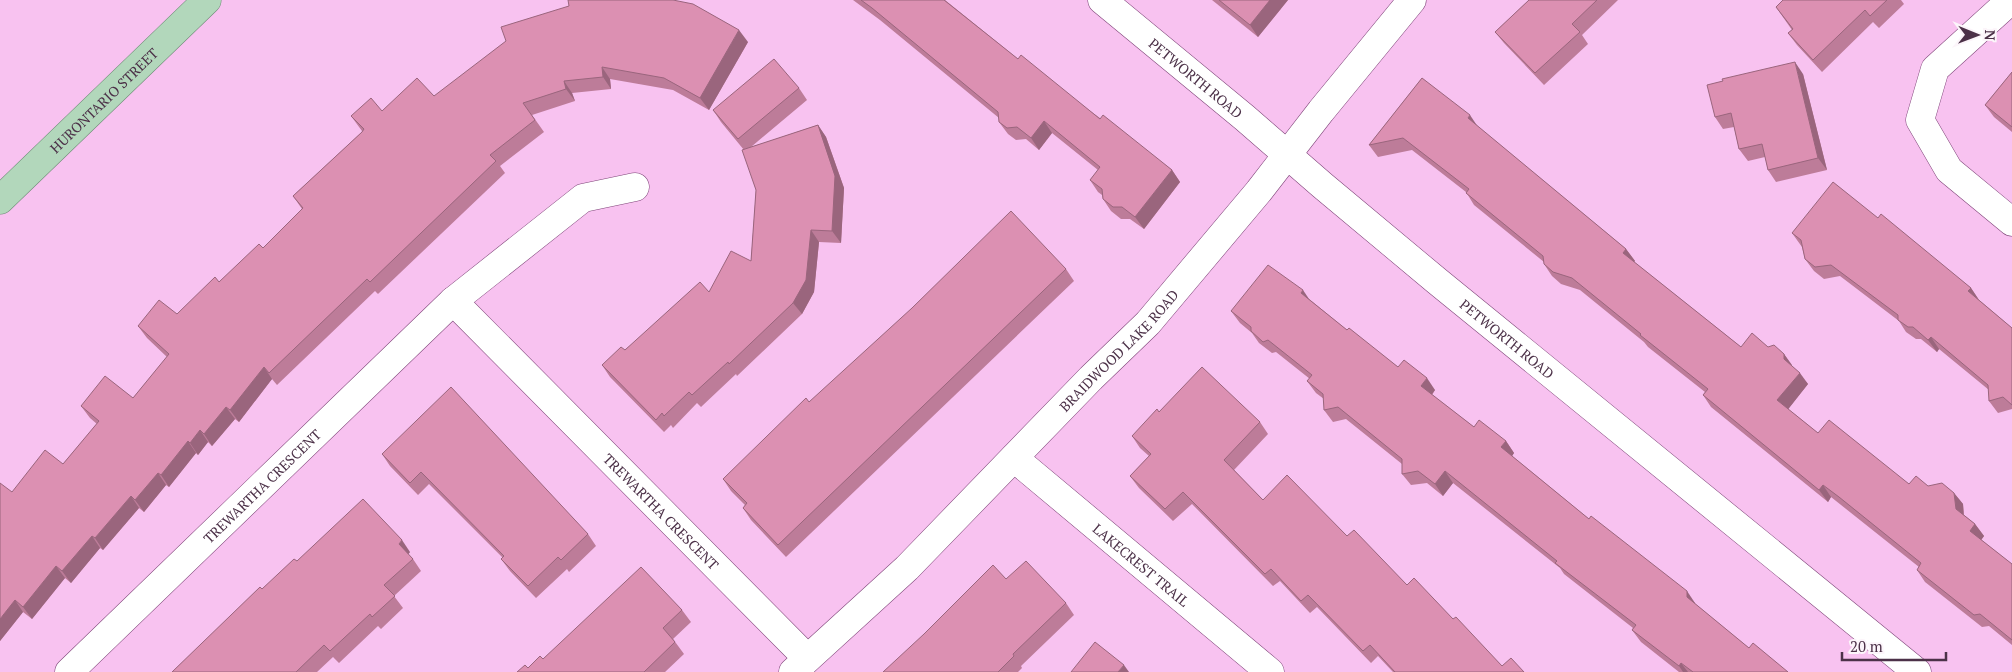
<svg xmlns="http://www.w3.org/2000/svg" width="2012" height="672" font-family="'PT Serif',serif">
  <style>
    .lines { fill: none; stroke-linecap: round; stroke-linejoin: round }
    .minor-casing { stroke: #7f4579; stroke-width: 29 }
    .major-casing { stroke: #6d8c76; stroke-width: 29 }
    .minor { stroke: #fff; stroke-width: 28 }
    .major { stroke: #b2d7bb; stroke-width: 28 }
    .wall { fill: #bd7c99 }
    .shaded-wall { fill: #9a657d }
    .building { fill: #dc90b2; stroke: #9a657d }
    .labels { text-anchor: middle; dominant-baseline: central; stroke-width: 4; stroke-linejoin: round; paint-order: stroke }
    .street-label { font-size: 14px; fill: #4c3148; stroke: #fcf5fa }
  </style>
  <rect width="100%" height="100%" fill="#f8c2f0"/>
  <g class="lines">
    <g class="minor-casing">
      <g id="minor">
        <path id="s1" d="M 1102,0 L 1245,118 L 1322,185 L 1437,281 L 1917,672"/>
        <path d="M 2011,0 L 1935,69 L 1920,120 L 1949,170 L 2012,222"/>
        <path id="s2" d="M 453,301 L 807,658"/>
        <path id="s3" d="M 1014,458 L 1270,672"/>
        <path id="s4" d="M 69,672 L 453,301 L 583,198 L 635,187"/>
        <path id="s5" d="M 793,672 L 907,568 L 1091,378 L 1148,323 L 1259,191 L 1321,111 L 1412,0"/>
      </g>
    </g>
    <g class="major-casing">
      <g id="major">
        <path id="s6" d="M 0,200 L 207,0"/>
      </g>
    </g>
    <use href="#minor" class="minor"/>
    <use href="#major" class="major"/>
  </g>
  <g class="wall">
    <path d="M 853,0 L 945,0 L 1018,59 L 1172,170 L 1180,182 L 1144,229 L 1130,219 L 1121,219 L 1111,211 L 1103,199 L 1102,195 L 1098,192 L 1090,180 L 1098,170 L 1052,133 L 1039,150 L 1026,139 L 1016,140 L 1008,134 L 999,122 L 999,118 L 880,20 Z"/>
    <path d="M 1212,0 L 1288,0 L 1258,37 Z"/>
    <path d="M 1529,0 L 1618,0 L 1582,35 L 1588,44 L 1544,85 L 1504,43 L 1495,32 Z"/>
    <path d="M 1783,0 L 1901,0 L 1904,4 L 1879,28 L 1873,22 L 1822,72 L 1797,45 L 1788,33 L 1792,30 L 1776,7 Z"/>
    <path d="M 748,42 L 709,110 L 673,90 L 610,79 L 611,89 L 572,93 L 575,101 L 532,115 L 544,132 L 500,166 L 505,173 L 378,294 L 375,291 L 277,385 L 272,379 L 239,422 L 235,419 L 212,446 L 208,442 L 198,455 L 196,453 L 169,487 L 166,485 L 144,512 L 139,508 L 103,550 L 100,548 L 71,583 L 65,578 L 32,619 L 23,612 L 0,641 L 12,492 L 63,464 L 97,424 L 90,418 L 81,406 L 133,398 L 167,357 L 147,338 L 138,326 L 177,314 L 263,248 L 302,209 L 293,196 L 362,132 L 362,131 L 351,116 L 382,111 L 434,96 Z"/>
    <path d="M 2012,72 L 2012,132 L 1994,117 L 1985,105 Z"/>
    <path d="M 1803,74 L 1827,170 L 1776,182 L 1768,170 L 1765,157 L 1748,161 L 1739,149 L 1734,127 L 1723,129 L 1715,117 Z"/>
    <path d="M 1422,78 L 1477,126 L 1626,249 L 1635,261 L 1634,262 L 1741,347 L 1768,347 L 1784,354 L 1792,366 L 1808,384 L 1788,409 L 1818,433 L 1909,484 L 1928,486 L 1954,493 L 1963,504 L 1964,515 L 1975,524 L 1984,536 L 1981,540 L 2012,564 L 2012,645 L 1989,626 L 1982,627 L 1925,582 L 1917,570 L 1919,567 L 1831,497 L 1828,502 L 1711,407 L 1703,395 L 1705,392 L 1648,347 L 1644,342 L 1580,290 L 1561,284 L 1552,276 L 1544,264 L 1544,262 L 1474,205 L 1466,192 L 1412,150 L 1378,157 L 1369,145 Z"/>
    <path d="M 799,88 L 807,100 L 751,147 L 818,125 L 826,137 L 844,188 L 841,243 L 819,242 L 814,292 L 802,314 L 737,376 L 736,374 L 701,407 L 697,403 L 673,428 L 671,425 L 664,432 L 610,377 L 602,365 L 709,292 L 751,261 L 756,190 L 744,150 L 721,122 L 713,110 Z"/>
    <path d="M 1878,218 L 1971,288 L 1979,300 L 2012,328 L 2012,409 L 1998,413 L 1989,401 L 1989,390 L 1939,349 L 1937,352 L 1921,339 L 1916,339 L 1906,332 L 1899,321 L 1840,276 L 1824,279 L 1814,271 L 1805,259 L 1802,247 L 1792,233 Z"/>
    <path d="M 1066,269 L 1074,281 L 786,557 L 751,520 L 743,508 L 745,505 L 731,491 L 723,479 L 809,402 Z"/>
    <path d="M 1309,299 L 1347,330 L 1398,367 L 1435,390 L 1432,395 L 1474,427 L 1506,441 L 1514,453 L 1512,456 L 1589,519 L 1695,603 L 1695,604 L 1749,648 L 1788,672 L 1679,672 L 1641,642 L 1632,630 L 1633,628 L 1564,574 L 1560,568 L 1453,483 L 1443,496 L 1427,483 L 1411,485 L 1402,474 L 1402,464 L 1346,419 L 1333,422 L 1324,410 L 1324,399 L 1316,393 L 1307,381 L 1310,379 L 1276,352 L 1272,353 L 1259,343 L 1252,333 L 1240,323 L 1231,311 Z"/>
    <path d="M 1159,412 L 1260,422 L 1268,434 L 1234,470 L 1263,500 L 1347,536 L 1407,585 L 1453,619 L 1502,666 L 1524,672 L 1393,672 L 1378,656 L 1371,663 L 1317,607 L 1310,613 L 1280,581 L 1273,586 L 1192,504 L 1173,521 L 1139,488 L 1130,476 L 1149,456 L 1140,448 L 1132,436 Z"/>
    <path d="M 382,454 L 588,534 L 596,546 L 569,572 L 567,569 L 536,598 L 510,571 L 501,559 L 503,558 L 429,484 L 418,495 L 390,466 Z"/>
    <path d="M 410,552 L 408,554 L 413,559 L 421,571 L 394,596 L 403,608 L 381,629 L 378,626 L 339,663 L 333,657 L 317,672 L 172,672 L 262,589 L 297,561 Z"/>
    <path d="M 1006,579 L 1066,603 L 1074,615 L 1021,666 L 1022,668 L 1018,672 L 883,672 Z"/>
    <path d="M 682,610 L 691,622 L 673,639 L 684,654 L 665,672 L 517,672 L 528,668 L 543,659 Z"/>
  </g>
  <g class="shaded-wall">
    <path d="M 1270,0 L 1288,0 L 1258,37 L 1250,25 Z"/>
    <path d="M 739,30 L 748,42 L 709,110 L 700,98 Z"/>
    <path d="M 1795,62 L 1803,74 L 1827,170 L 1818,158 Z"/>
    <path d="M 602,67 L 610,79 L 611,89 L 603,77 Z"/>
    <path d="M 564,81 L 572,93 L 575,101 L 566,89 Z"/>
    <path d="M 1470,115 L 1478,127 L 1468,118 Z"/>
    <path d="M 1044,121 L 1052,133 L 1039,150 L 1031,138 Z"/>
    <path d="M 818,125 L 826,137 L 844,188 L 841,243 L 832,231 Z"/>
    <path d="M 1172,170 L 1180,182 L 1144,229 L 1135,217 Z"/>
    <path d="M 811,230 L 819,242 L 814,292 L 802,314 L 793,303 Z"/>
    <path d="M 1626,249 L 1635,261 L 1631,265 L 1623,253 Z"/>
    <path d="M 1971,288 L 1979,300 L 1968,291 Z"/>
    <path d="M 1303,290 L 1311,302 L 1301,293 Z"/>
    <path d="M 1931,337 L 1939,349 L 1937,352 L 1928,340 Z"/>
    <path d="M 1784,354 L 1792,365 L 1792,371 L 1784,359 Z"/>
    <path d="M 264,367 L 272,379 L 239,422 L 230,410 Z"/>
    <path d="M 1800,373 L 1808,384 L 1786,412 L 1777,400 Z"/>
    <path d="M 1427,378 L 1435,390 L 1429,398 L 1421,386 Z"/>
    <path d="M 226,407 L 235,419 L 212,446 L 204,434 Z"/>
    <path d="M 200,430 L 208,442 L 198,455 L 190,443 Z"/>
    <path d="M 188,441 L 196,453 L 169,487 L 161,475 Z"/>
    <path d="M 1506,441 L 1514,453 L 1510,459 L 1501,447 Z"/>
    <path d="M 1445,471 L 1453,483 L 1443,496 L 1435,484 Z"/>
    <path d="M 158,473 L 166,485 L 144,512 L 135,500 Z"/>
    <path d="M 1823,485 L 1831,497 L 1828,502 L 1819,490 Z"/>
    <path d="M 1954,493 L 1963,504 L 1964,521 L 1956,509 Z"/>
    <path d="M 131,496 L 139,508 L 103,550 L 95,538 Z"/>
    <path d="M 1975,524 L 1984,536 L 1979,543 L 1970,531 Z"/>
    <path d="M 92,536 L 100,548 L 71,583 L 62,571 Z"/>
    <path d="M 402,540 L 410,552 L 407,556 L 399,544 Z"/>
    <path d="M 56,566 L 65,578 L 32,619 L 23,607 Z"/>
    <path d="M 1687,591 L 1695,603 L 1696,609 L 1687,597 Z"/>
    <path d="M 15,600 L 23,612 L 0,641 L 0,619 Z"/>
    <path d="M 1681,663 L 1688,672 L 1683,672 L 1679,666 Z"/>
    <path d="M 1124,665 L 1129,672 L 1118,672 Z"/>
  </g>
  <g class="building">
    <path d="M 568,0 L 673,0 L 693,4 L 739,30 L 700,98 L 664,78 L 602,67 L 603,77 L 564,81 L 566,89 L 523,103 L 535,120 L 490,155 L 496,161 L 370,282 L 367,279 L 269,373 L 264,367 L 230,410 L 226,407 L 204,434 L 200,430 L 190,443 L 188,441 L 161,475 L 158,473 L 135,500 L 131,496 L 95,538 L 92,536 L 62,571 L 56,566 L 23,607 L 15,600 L 0,619 L 0,483 L 12,492 L 45,450 L 63,464 L 99,421 L 81,406 L 105,376 L 133,398 L 169,354 L 138,326 L 159,300 L 177,314 L 215,277 L 219,282 L 259,244 L 263,248 L 303,208 L 293,196 L 362,132 L 364,129 L 351,116 L 371,98 L 382,111 L 417,78 L 434,96 L 506,41 L 501,27 L 569,6 Z"/>
    <path d="M 861,0 L 944,0 L 1018,59 L 1021,55 L 1100,119 L 1103,115 L 1172,170 L 1135,217 L 1122,207 L 1113,207 L 1103,199 L 1102,189 L 1090,180 L 1100,167 L 1044,121 L 1031,138 L 1017,127 L 1007,128 L 999,122 L 998,112 L 872,8 Z"/>
    <path d="M 1219,0 L 1270,0 L 1250,25 Z"/>
    <path d="M 1529,0 L 1597,0 L 1572,24 L 1580,32 L 1535,73 L 1495,32 Z"/>
    <path d="M 1783,0 L 1887,0 L 1870,16 L 1865,10 L 1813,60 L 1788,33 L 1793,29 L 1776,7 Z"/>
    <path d="M 774,59 L 799,88 L 738,139 L 713,110 Z"/>
    <path d="M 1795,62 L 1818,158 L 1768,170 L 1762,144 L 1739,149 L 1731,113 L 1715,117 L 1707,85 L 1723,81 L 1722,79 Z"/>
    <path d="M 2012,72 L 2012,127 L 1985,105 Z"/>
    <path d="M 1422,78 L 1470,115 L 1468,118 L 1626,249 L 1623,253 L 1741,347 L 1752,333 L 1768,347 L 1774,345 L 1784,354 L 1784,359 L 1800,373 L 1777,400 L 1818,433 L 1829,420 L 1909,484 L 1916,476 L 1928,486 L 1942,483 L 1954,493 L 1956,509 L 1975,524 L 1970,531 L 2012,564 L 2012,640 L 1980,614 L 1974,615 L 1917,570 L 1921,563 L 1839,497 L 1823,485 L 1819,490 L 1703,395 L 1708,389 L 1640,335 L 1641,334 L 1572,278 L 1553,272 L 1544,264 L 1543,256 L 1466,193 L 1469,189 L 1403,138 L 1369,145 Z"/>
    <path d="M 818,125 L 835,176 L 832,231 L 811,230 L 806,280 L 793,303 L 729,364 L 728,362 L 692,395 L 689,392 L 664,416 L 662,413 L 656,420 L 602,365 L 621,347 L 625,350 L 700,282 L 709,292 L 731,251 L 751,261 L 756,190 L 742,150 Z"/>
    <path d="M 1833,182 L 1878,218 L 1881,214 L 1971,288 L 1968,291 L 2012,328 L 2012,405 L 2003,397 L 1989,401 L 1988,385 L 1931,337 L 1928,340 L 1913,327 L 1908,327 L 1898,320 L 1898,315 L 1831,265 L 1815,267 L 1805,259 L 1801,240 L 1792,233 Z"/>
    <path d="M 1011,211 L 1066,269 L 778,545 L 743,508 L 747,503 L 723,479 L 806,398 L 809,402 L 912,308 Z"/>
    <path d="M 1268,265 L 1303,290 L 1301,293 L 1347,330 L 1349,328 L 1398,367 L 1404,360 L 1427,378 L 1421,386 L 1474,427 L 1479,420 L 1506,441 L 1501,447 L 1589,519 L 1591,516 L 1687,591 L 1687,597 L 1749,648 L 1753,643 L 1788,672 L 1693,672 L 1681,663 L 1679,666 L 1632,630 L 1636,625 L 1555,563 L 1557,561 L 1445,471 L 1435,484 L 1418,471 L 1402,474 L 1402,459 L 1338,407 L 1324,410 L 1323,394 L 1307,381 L 1312,375 L 1268,340 L 1263,342 L 1251,331 L 1251,327 L 1231,311 Z"/>
    <path d="M 1202,367 L 1260,422 L 1224,460 L 1263,500 L 1287,475 L 1347,536 L 1354,530 L 1407,585 L 1414,578 L 1453,619 L 1456,617 L 1502,666 L 1511,658 L 1524,672 L 1395,672 L 1370,645 L 1363,651 L 1308,595 L 1301,601 L 1271,569 L 1265,574 L 1183,492 L 1165,509 L 1130,476 L 1151,454 L 1132,436 L 1157,409 L 1159,412 Z"/>
    <path d="M 451,387 L 588,534 L 561,560 L 558,557 L 528,586 L 501,559 L 504,556 L 421,472 L 410,483 L 382,454 Z"/>
    <path d="M 363,499 L 402,540 L 399,544 L 413,559 L 384,585 L 395,596 L 372,617 L 370,614 L 330,651 L 324,645 L 296,672 L 172,672 L 260,587 L 262,589 L 294,559 L 297,561 Z"/>
    <path d="M 1026,561 L 1066,603 L 1013,654 L 1014,656 L 998,672 L 883,672 L 924,634 L 993,565 L 1006,579 Z"/>
    <path d="M 641,567 L 682,610 L 663,628 L 675,642 L 644,672 L 517,672 L 525,665 L 528,668 L 540,656 L 543,659 Z"/>
    <path d="M 1095,642 L 1124,665 L 1118,672 L 1071,672 Z"/>
  </g>
  <g class="labels">
    <g class="street-label">
      <text stroke="none"><textPath href="#s1" startOffset="122">PETWORTH ROAD</textPath></text>
      <text stroke="none"><textPath href="#s6" startOffset="144">HURONTARIO STREET</textPath></text>
      <text stroke="none"><textPath href="#s1" startOffset="528">PETWORTH ROAD</textPath></text>
      <text stroke="none"><textPath href="#s5" startOffset="458">BRAIDWOOD LAKE ROAD</textPath></text>
      <text stroke="none"><textPath href="#s4" startOffset="268">TREWARTHA CRESCENT</textPath></text>
      <text stroke="none"><textPath href="#s2" startOffset="296">TREWARTHA CRESCENT</textPath></text>
      <text stroke="none"><textPath href="#s3" startOffset="166">LAKECREST TRAIL</textPath></text>
    </g>
  </g>
  <g transform="translate(1977 35) rotate(91)" stroke="#fcf5fa" stroke-width="4" paint-order="stroke">
  <path d="M0-4L9 19L0 12L-9 19Z" fill="#4c3148"/>
  <text y="-8" font-size="14" font-weight="bold" text-anchor="middle" fill="#4c3148">N</text>
  </g>
  <path d="M1842 652v8h104v-8" fill="none" stroke="#4c3148" stroke-width="2.5"/>
  <text x="1850" y="652" font-size="15" fill="#4c3148" stroke="#fcf5fa" stroke-width="4" paint-order="stroke">20 m</text>
</svg>
